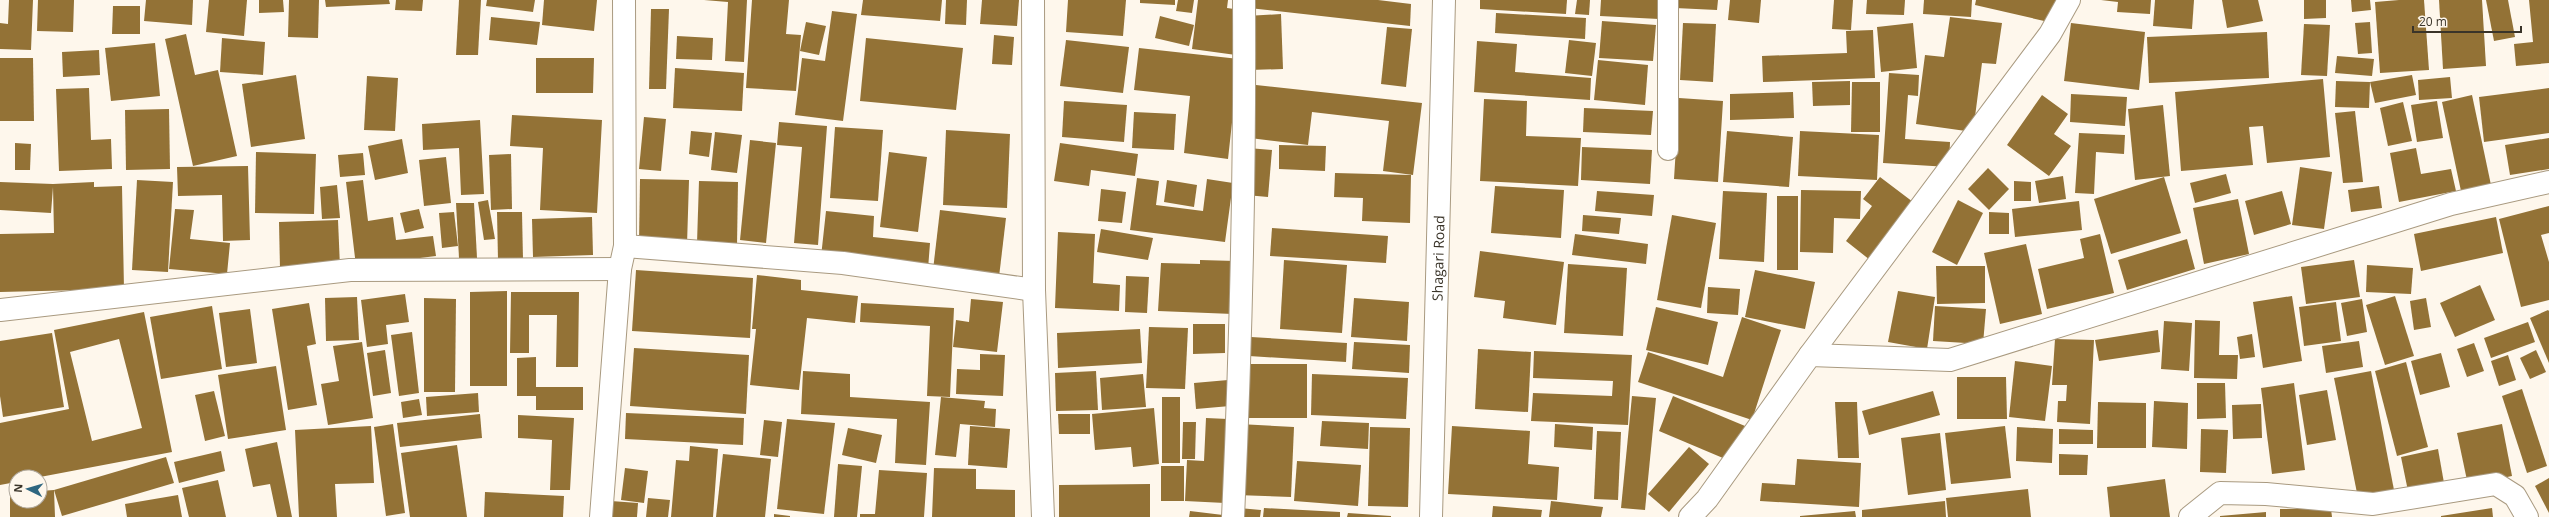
<svg xmlns="http://www.w3.org/2000/svg" width="2549" height="517" font-family="'Open Sans',sans-serif">
  <style>
    .building { fill: #937236; fill-rule: evenodd }
    .lines { fill: none; stroke-linecap: round; stroke-linejoin: round }
    .lane-casing { stroke: #a99a80; stroke-width: 22 }
    .street-casing { stroke: #a99a80; stroke-width: 24 }
    .secondary-casing { stroke: #a99a80; stroke-width: 24 }
    .lane { stroke: #fff; stroke-width: 20 }
    .street { stroke: #fff; stroke-width: 22 }
    .secondary { stroke: #fff; stroke-width: 22 }
    .labels { text-anchor: middle; dominant-baseline: central; stroke-width: 4; stroke-linejoin: round; paint-order: stroke }
    .street-label { font-size: 14px; fill: #3a3429; stroke: #fef7ec }
  </style>
  <rect width="100%" height="100%" fill="#fef7ec"/>
  <g class="building">
    <path d="M 9,0 L 33,0 L 31,50 L 0,49 L 0,23 L 8,24 Z"/>
    <path d="M 38,0 L 74,0 L 73,32 L 37,31 Z"/>
    <path d="M 146,0 L 193,0 L 192,25 L 144,21 Z"/>
    <path d="M 209,0 L 247,0 L 244,36 L 206,32 Z"/>
    <path d="M 259,0 L 283,0 L 284,12 L 259,13 Z"/>
    <path d="M 289,0 L 319,0 L 318,38 L 288,37 Z"/>
    <path d="M 325,0 L 389,0 L 390,4 L 326,7 Z"/>
    <path d="M 396,0 L 423,0 L 422,11 L 395,10 Z"/>
    <path d="M 459,0 L 481,0 L 478,55 L 456,55 Z"/>
    <path d="M 487,0 L 535,0 L 533,12 L 486,6 Z"/>
    <path d="M 544,0 L 597,0 L 594,31 L 542,25 Z"/>
    <path d="M 704,0 L 747,0 L 744,62 L 725,61 L 728,2 Z"/>
    <path d="M 752,0 L 789,0 L 786,34 L 801,35 L 796,91 L 746,88 Z"/>
    <path d="M 863,0 L 942,0 L 940,21 L 861,15 Z"/>
    <path d="M 946,0 L 967,0 L 966,25 L 945,24 Z"/>
    <path d="M 982,0 L 1019,0 L 1017,26 L 980,24 Z"/>
    <path d="M 1068,0 L 1126,0 L 1123,36 L 1066,32 Z"/>
    <path d="M 1140,0 L 1175,0 L 1175,5 L 1140,3 Z"/>
    <path d="M 1178,0 L 1194,0 L 1192,13 L 1176,11 Z"/>
    <path d="M 1198,0 L 1228,0 L 1227,8 L 1241,10 L 1236,55 L 1192,49 Z"/>
    <path d="M 1250,0 L 1378,0 L 1411,4 L 1410,26 L 1249,8 Z"/>
    <path d="M 1480,0 L 1567,0 L 1566,14 L 1480,9 Z"/>
    <path d="M 1577,0 L 1590,0 L 1589,15 L 1575,14 Z"/>
    <path d="M 1601,0 L 1660,0 L 1659,19 L 1600,16 Z"/>
    <path d="M 1675,0 L 1718,0 L 1717,10 L 1675,8 Z"/>
    <path d="M 1730,0 L 1761,0 L 1759,23 L 1728,20 Z"/>
    <path d="M 1834,0 L 1853,0 L 1851,30 L 1832,29 Z"/>
    <path d="M 1867,0 L 1905,0 L 1904,15 L 1866,14 Z"/>
    <path d="M 1924,0 L 1972,0 L 1971,17 L 1923,14 Z"/>
    <path d="M 1976,0 L 2058,0 L 2053,23 L 1975,5 Z"/>
    <path d="M 2101,0 L 2151,0 L 2150,14 L 2117,12 L 2118,2 Z"/>
    <path d="M 2155,0 L 2194,0 L 2192,29 L 2153,26 Z"/>
    <path d="M 2222,0 L 2258,0 L 2263,21 L 2227,28 Z"/>
    <path d="M 2304,0 L 2326,0 L 2326,18 L 2304,19 Z"/>
    <path d="M 2351,0 L 2370,0 L 2371,10 L 2352,12 Z"/>
    <path d="M 2399,0 L 2424,0 L 2429,70 L 2380,73 L 2375,2 Z"/>
    <path d="M 2439,0 L 2482,0 L 2486,66 L 2443,69 Z"/>
    <path d="M 2486,0 L 2508,0 L 2515,37 L 2494,41 Z"/>
    <path d="M 2529,0 L 2549,0 L 2549,63 L 2516,66 L 2514,44 L 2533,42 Z"/>
    <path d="M 113,6 L 140,6 L 140,34 L 112,34 Z"/>
    <path d="M 651,9 L 669,9 L 666,89 L 649,89 Z"/>
    <path d="M 832,11 L 857,14 L 843,121 L 795,115 L 802,58 L 825,61 Z"/>
    <path d="M 1496,13 L 1586,18 L 1585,39 L 1495,33 Z"/>
    <path d="M 1281,14 L 1283,69 L 1249,70 L 1246,16 Z"/>
    <path d="M 1160,16 L 1194,25 L 1189,46 L 1155,38 Z"/>
    <path d="M 491,17 L 540,22 L 537,45 L 489,40 Z"/>
    <path d="M 1950,17 L 2002,23 L 1996,64 L 1982,63 L 1973,132 L 1916,124 L 1925,55 L 1944,57 Z"/>
    <path d="M 1602,21 L 1656,25 L 1653,61 L 1599,58 Z"/>
    <path d="M 806,22 L 826,26 L 819,55 L 800,51 Z"/>
    <path d="M 2370,22 L 2372,53 L 2358,54 L 2355,23 Z"/>
    <path d="M 1683,23 L 1716,24 L 1713,82 L 1680,80 Z"/>
    <path d="M 1913,23 L 1917,68 L 1881,72 L 1877,27 Z"/>
    <path d="M 2071,23 L 2145,32 L 2139,90 L 2064,81 Z"/>
    <path d="M 2304,24 L 2330,25 L 2327,76 L 2301,75 Z"/>
    <path d="M 1387,27 L 1412,29 L 1406,87 L 1381,84 Z"/>
    <path d="M 1873,30 L 1875,78 L 1763,82 L 1762,56 L 1847,53 L 1846,31 Z"/>
    <path d="M 2267,32 L 2269,78 L 2149,83 L 2147,37 Z"/>
    <path d="M 186,34 L 195,75 L 218,70 L 237,156 L 193,166 L 165,39 Z"/>
    <path d="M 994,35 L 1014,37 L 1012,65 L 992,64 Z"/>
    <path d="M 677,36 L 713,38 L 712,60 L 676,59 Z"/>
    <path d="M 222,38 L 265,42 L 263,75 L 220,72 Z"/>
    <path d="M 866,38 L 963,48 L 956,110 L 860,101 Z"/>
    <path d="M 1066,40 L 1129,47 L 1123,93 L 1060,86 Z"/>
    <path d="M 1569,40 L 1596,43 L 1592,76 L 1565,73 Z"/>
    <path d="M 1477,41 L 1517,44 L 1515,72 L 1591,78 L 1590,100 L 1474,92 Z"/>
    <path d="M 155,43 L 160,96 L 111,101 L 105,48 Z"/>
    <path d="M 1139,48 L 1239,59 L 1228,159 L 1184,153 L 1190,96 L 1134,90 Z"/>
    <path d="M 99,50 L 100,75 L 63,77 L 62,52 Z"/>
    <path d="M 2337,56 L 2374,59 L 2372,76 L 2335,73 Z"/>
    <path d="M 0,58 L 33,58 L 34,121 L 0,121 Z"/>
    <path d="M 536,58 L 594,58 L 593,93 L 536,93 Z"/>
    <path d="M 1598,60 L 1648,65 L 1645,105 L 1594,100 Z"/>
    <path d="M 675,68 L 744,73 L 742,111 L 673,108 Z"/>
    <path d="M 1889,73 L 1919,75 L 1918,96 L 1908,95 L 1905,139 L 1950,142 L 1949,167 L 1883,163 Z"/>
    <path d="M 296,75 L 305,139 L 251,147 L 242,84 Z"/>
    <path d="M 2412,75 L 2416,95 L 2375,103 L 2370,82 Z"/>
    <path d="M 367,76 L 398,78 L 395,131 L 364,130 Z"/>
    <path d="M 2450,77 L 2452,98 L 2419,100 L 2418,80 Z"/>
    <path d="M 2323,79 L 2330,157 L 2267,163 L 2263,126 L 2249,127 L 2253,165 L 2181,171 L 2175,92 Z"/>
    <path d="M 1850,81 L 1850,105 L 1813,106 L 1812,82 Z"/>
    <path d="M 2336,81 L 2370,82 L 2369,108 L 2335,107 Z"/>
    <path d="M 1852,82 L 1880,82 L 1880,132 L 1851,132 Z"/>
    <path d="M 1256,85 L 1422,103 L 1413,175 L 1383,171 L 1389,121 L 1312,112 L 1308,145 L 1250,138 Z"/>
    <path d="M 89,88 L 91,140 L 111,139 L 112,169 L 59,171 L 56,89 Z"/>
    <path d="M 2549,88 L 2549,133 L 2484,142 L 2479,97 Z"/>
    <path d="M 1793,92 L 1794,118 L 1730,120 L 1730,94 Z"/>
    <path d="M 2071,94 L 2127,97 L 2125,126 L 2070,122 Z"/>
    <path d="M 2042,95 L 2068,114 L 2054,134 L 2071,146 L 2049,176 L 2007,145 Z"/>
    <path d="M 2472,95 L 2491,185 L 2461,191 L 2442,102 Z"/>
    <path d="M 1679,98 L 1723,101 L 1718,182 L 1674,179 Z"/>
    <path d="M 1484,99 L 1527,101 L 1526,136 L 1581,138 L 1578,186 L 1480,181 Z"/>
    <path d="M 1064,101 L 1127,105 L 1124,142 L 1062,137 Z"/>
    <path d="M 2437,101 L 2443,138 L 2417,142 L 2411,105 Z"/>
    <path d="M 2403,102 L 2412,141 L 2388,146 L 2380,108 Z"/>
    <path d="M 2163,105 L 2170,176 L 2135,180 L 2128,109 Z"/>
    <path d="M 1584,108 L 1653,111 L 1651,135 L 1583,132 Z"/>
    <path d="M 169,109 L 170,169 L 126,170 L 125,110 Z"/>
    <path d="M 2355,111 L 2363,182 L 2343,183 L 2335,113 Z"/>
    <path d="M 1134,112 L 1176,114 L 1174,150 L 1132,148 Z"/>
    <path d="M 512,115 L 602,120 L 597,213 L 540,210 L 543,148 L 510,146 Z"/>
    <path d="M 644,117 L 666,119 L 661,171 L 639,169 Z"/>
    <path d="M 480,120 L 484,194 L 461,195 L 459,148 L 423,150 L 422,124 Z"/>
    <path d="M 779,122 L 827,126 L 818,245 L 794,243 L 802,147 L 777,145 Z"/>
    <path d="M 835,127 L 883,130 L 878,201 L 830,198 Z"/>
    <path d="M 946,130 L 1010,134 L 1007,208 L 943,205 Z"/>
    <path d="M 691,131 L 712,133 L 709,157 L 689,154 Z"/>
    <path d="M 1727,131 L 1793,137 L 1789,187 L 1723,182 Z"/>
    <path d="M 1800,131 L 1879,135 L 1877,180 L 1798,176 Z"/>
    <path d="M 715,132 L 742,135 L 737,173 L 711,170 Z"/>
    <path d="M 2079,133 L 2125,135 L 2124,154 L 2096,152 L 2094,194 L 2075,193 Z"/>
    <path d="M 2549,138 L 2549,169 L 2510,175 L 2505,145 Z"/>
    <path d="M 402,139 L 408,173 L 375,180 L 368,146 Z"/>
    <path d="M 750,140 L 776,143 L 766,243 L 740,240 Z"/>
    <path d="M 15,143 L 31,144 L 30,170 L 15,170 Z"/>
    <path d="M 1060,143 L 1138,154 L 1135,176 L 1091,170 L 1089,186 L 1054,181 Z"/>
    <path d="M 1279,145 L 1326,146 L 1325,171 L 1279,169 Z"/>
    <path d="M 1582,147 L 1652,150 L 1650,184 L 1581,180 Z"/>
    <path d="M 1248,148 L 1272,150 L 1268,197 L 1246,195 Z"/>
    <path d="M 2416,148 L 2421,174 L 2451,169 L 2456,191 L 2399,202 L 2390,153 Z"/>
    <path d="M 256,152 L 316,154 L 314,214 L 255,213 Z"/>
    <path d="M 889,152 L 927,157 L 918,232 L 880,227 Z"/>
    <path d="M 363,153 L 365,175 L 340,177 L 338,155 Z"/>
    <path d="M 511,154 L 512,209 L 491,210 L 489,155 Z"/>
    <path d="M 446,157 L 451,203 L 424,206 L 419,160 Z"/>
    <path d="M 248,166 L 250,240 L 223,241 L 222,195 L 178,196 L 177,167 Z"/>
    <path d="M 2300,167 L 2332,172 L 2324,229 L 2292,225 Z"/>
    <path d="M 1988,168 L 2009,189 L 1989,210 L 1968,189 Z"/>
    <path d="M 1335,173 L 1411,175 L 1410,223 L 1362,221 L 1363,198 L 1334,197 Z"/>
    <path d="M 2226,174 L 2231,193 L 2195,203 L 2190,183 Z"/>
    <path d="M 2063,176 L 2066,199 L 2039,203 L 2035,181 Z"/>
    <path d="M 1880,177 L 1913,202 L 1870,260 L 1846,241 L 1872,206 L 1863,199 Z"/>
    <path d="M 2164,177 L 2181,233 L 2111,254 L 2094,199 Z"/>
    <path d="M 1137,178 L 1159,181 L 1156,205 L 1203,211 L 1207,179 L 1233,183 L 1225,242 L 1130,230 Z"/>
    <path d="M 640,179 L 689,180 L 687,244 L 639,243 Z"/>
    <path d="M 137,180 L 173,182 L 168,272 L 132,270 Z"/>
    <path d="M 363,180 L 368,221 L 393,217 L 396,240 L 433,236 L 436,256 L 356,266 L 346,182 Z"/>
    <path d="M 1167,180 L 1197,185 L 1194,207 L 1164,202 Z"/>
    <path d="M 699,181 L 738,182 L 737,245 L 697,243 Z"/>
    <path d="M 2014,181 L 2031,182 L 2031,201 L 2014,201 Z"/>
    <path d="M 0,182 L 53,184 L 94,182 L 94,187 L 122,186 L 124,289 L 0,292 L 0,234 L 54,233 L 53,187 L 51,213 L 0,210 Z"/>
    <path d="M 337,185 L 340,218 L 322,219 L 320,187 Z"/>
    <path d="M 1495,186 L 1564,190 L 1561,238 L 1491,233 Z"/>
    <path d="M 2379,186 L 2382,208 L 2351,212 L 2348,190 Z"/>
    <path d="M 1101,189 L 1126,192 L 1122,223 L 1098,221 Z"/>
    <path d="M 1801,190 L 1861,191 L 1860,219 L 1834,218 L 1833,253 L 1800,252 Z"/>
    <path d="M 1597,191 L 1654,195 L 1652,216 L 1595,211 Z"/>
    <path d="M 1723,191 L 1767,193 L 1764,262 L 1719,259 Z"/>
    <path d="M 2282,191 L 2291,224 L 2254,235 L 2245,201 Z"/>
    <rect x="1777" y="196" width="21" height="74"/>
    <path d="M 2238,199 L 2249,254 L 2204,264 L 2193,208 Z"/>
    <path d="M 488,200 L 495,239 L 484,240 L 478,202 Z"/>
    <path d="M 1958,200 L 1983,213 L 1957,265 L 1932,252 Z"/>
    <path d="M 2079,201 L 2082,230 L 2015,237 L 2012,209 Z"/>
    <path d="M 456,203 L 474,203 L 477,258 L 459,258 Z"/>
    <path d="M 2549,206 L 2549,233 L 2541,235 L 2549,262 L 2549,300 L 2521,307 L 2499,219 Z"/>
    <path d="M 175,209 L 194,210 L 190,239 L 230,243 L 227,274 L 169,269 Z"/>
    <path d="M 419,209 L 424,228 L 405,233 L 400,213 Z"/>
    <path d="M 940,210 L 1006,218 L 999,277 L 933,270 Z"/>
    <path d="M 826,211 L 874,216 L 873,237 L 930,243 L 928,269 L 821,257 Z"/>
    <path d="M 454,212 L 458,246 L 442,248 L 439,213 Z"/>
    <path d="M 497,212 L 522,212 L 523,259 L 498,260 Z"/>
    <path d="M 1989,212 L 2009,213 L 2009,234 L 1989,234 Z"/>
    <path d="M 1583,215 L 1621,218 L 1619,234 L 1582,231 Z"/>
    <path d="M 1672,215 L 1716,223 L 1701,308 L 1657,300 Z"/>
    <path d="M 592,217 L 593,255 L 533,257 L 532,219 Z"/>
    <path d="M 2496,217 L 2503,253 L 2421,271 L 2414,234 Z"/>
    <path d="M 338,220 L 340,267 L 280,269 L 279,222 Z"/>
    <path d="M 1272,228 L 1388,236 L 1386,263 L 1270,256 Z"/>
    <path d="M 1101,229 L 1153,238 L 1148,260 L 1097,252 Z"/>
    <path d="M 1058,232 L 1095,234 L 1093,283 L 1120,285 L 1119,311 L 1055,308 Z"/>
    <path d="M 1575,234 L 1648,244 L 1646,264 L 1572,255 Z"/>
    <path d="M 2100,234 L 2114,293 L 2047,309 L 2038,269 L 2084,258 L 2080,239 Z"/>
    <path d="M 2187,239 L 2195,269 L 2127,290 L 2118,260 Z"/>
    <path d="M 2026,244 L 2042,314 L 2000,324 L 1984,253 Z"/>
    <path d="M 1480,251 L 1564,262 L 1556,325 L 1503,318 L 1505,301 L 1474,297 Z"/>
    <path d="M 1200,260 L 1235,261 L 1233,314 L 1158,311 L 1161,263 L 1200,264 Z"/>
    <path d="M 1284,260 L 1347,265 L 1342,333 L 1280,329 Z"/>
    <path d="M 2354,260 L 2360,297 L 2306,304 L 2301,267 Z"/>
    <path d="M 1568,264 L 1627,268 L 1623,336 L 1564,333 Z"/>
    <path d="M 2367,265 L 2413,268 L 2411,294 L 2366,292 Z"/>
    <path d="M 1936,266 L 1985,266 L 1985,303 L 1937,304 Z"/>
    <path d="M 636,270 L 753,278 L 750,338 L 632,331 Z"/>
    <path d="M 1755,270 L 1815,282 L 1805,329 L 1745,317 Z"/>
    <path d="M 757,275 L 801,280 L 801,290 L 858,296 L 855,323 L 807,318 L 799,390 L 750,385 L 756,329 L 752,329 Z"/>
    <path d="M 1126,276 L 1149,277 L 1147,313 L 1125,312 Z"/>
    <path d="M 2480,285 L 2495,320 L 2455,337 L 2440,303 Z"/>
    <path d="M 1708,287 L 1740,289 L 1738,315 L 1707,313 Z"/>
    <path d="M 507,291 L 507,386 L 470,386 L 470,292 Z"/>
    <path d="M 1898,291 L 1935,297 L 1927,349 L 1888,342 Z"/>
    <path d="M 511,292 L 579,292 L 578,367 L 556,367 L 557,315 L 529,315 L 529,353 L 510,353 Z"/>
    <path d="M 405,294 L 409,322 L 386,325 L 388,344 L 367,347 L 361,300 Z"/>
    <path d="M 2292,296 L 2302,361 L 2263,368 L 2253,302 Z"/>
    <path d="M 2395,296 L 2414,356 L 2385,365 L 2366,305 Z"/>
    <path d="M 357,297 L 359,340 L 326,341 L 325,298 Z"/>
    <path d="M 424,298 L 456,299 L 455,392 L 424,392 Z"/>
    <path d="M 1354,298 L 1409,302 L 1407,341 L 1351,337 Z"/>
    <path d="M 2426,298 L 2431,327 L 2414,330 L 2410,301 Z"/>
    <path d="M 971,299 L 1003,302 L 997,352 L 953,347 L 956,320 L 969,322 Z"/>
    <path d="M 2362,299 L 2367,332 L 2347,336 L 2341,303 Z"/>
    <path d="M 2336,302 L 2341,341 L 2304,346 L 2299,307 Z"/>
    <path d="M 309,303 L 316,344 L 307,346 L 317,405 L 288,410 L 272,309 Z"/>
    <path d="M 861,303 L 954,308 L 950,397 L 927,396 L 930,326 L 860,322 Z"/>
    <path d="M 212,306 L 222,369 L 161,379 L 150,317 Z"/>
    <path d="M 1935,306 L 1986,309 L 1983,344 L 1933,341 Z"/>
    <path d="M 1656,307 L 1718,322 L 1708,365 L 1646,350 Z"/>
    <path d="M 250,309 L 257,363 L 226,367 L 219,313 Z"/>
    <path d="M 2548,310 L 2549,311 L 2549,363 L 2530,318 Z"/>
    <path d="M 144,312 L 172,452 L 40,477 L 16,477 L 16,482 L 0,485 L 0,423 L 69,409 L 54,330 ZM 119,339 L 142,428 L 92,441 L 70,352 Z"/>
    <path d="M 1742,317 L 1781,330 L 1752,420 L 1638,382 L 1648,352 L 1723,377 Z"/>
    <path d="M 2195,320 L 2220,321 L 2219,355 L 2238,355 L 2237,379 L 2194,378 Z"/>
    <path d="M 2164,321 L 2192,323 L 2189,371 L 2161,369 Z"/>
    <path d="M 2528,322 L 2535,342 L 2491,358 L 2484,338 Z"/>
    <path d="M 1193,324 L 1225,324 L 1225,353 L 1193,354 Z"/>
    <path d="M 1149,327 L 1188,328 L 1185,389 L 1146,388 Z"/>
    <path d="M 1140,329 L 1142,363 L 1058,368 L 1057,333 Z"/>
    <path d="M 2158,330 L 2160,352 L 2099,361 L 2095,340 Z"/>
    <path d="M 412,332 L 419,393 L 399,396 L 391,335 Z"/>
    <path d="M 52,333 L 64,407 L 3,417 L 0,396 L 0,341 Z"/>
    <path d="M 2252,334 L 2255,357 L 2240,359 L 2237,337 Z"/>
    <path d="M 1251,337 L 1347,343 L 1346,362 L 1249,356 Z"/>
    <path d="M 2055,339 L 2094,340 L 2090,424 L 2057,422 L 2058,401 L 2066,401 L 2067,385 L 2052,385 Z"/>
    <path d="M 2359,341 L 2363,367 L 2326,373 L 2322,346 Z"/>
    <path d="M 362,342 L 373,418 L 328,425 L 321,384 L 339,381 L 333,346 Z"/>
    <path d="M 1354,342 L 1410,345 L 1409,373 L 1352,369 Z"/>
    <path d="M 2474,343 L 2484,371 L 2467,377 L 2457,349 Z"/>
    <path d="M 634,348 L 749,355 L 746,414 L 630,406 Z"/>
    <path d="M 1478,349 L 1531,352 L 1528,412 L 1475,409 Z"/>
    <path d="M 385,350 L 391,393 L 373,396 L 367,353 Z"/>
    <path d="M 2536,350 L 2546,372 L 2530,379 L 2520,358 Z"/>
    <path d="M 1534,351 L 1632,355 L 1628,425 L 1531,421 L 1533,393 L 1612,396 L 1613,381 L 1533,378 Z"/>
    <path d="M 2441,353 L 2450,387 L 2420,395 L 2411,361 Z"/>
    <path d="M 980,354 L 1005,355 L 1003,396 L 956,394 L 957,369 L 980,370 Z"/>
    <path d="M 2508,355 L 2516,380 L 2499,386 L 2491,361 Z"/>
    <path d="M 536,357 L 536,387 L 583,387 L 583,410 L 536,410 L 536,396 L 517,396 L 517,358 Z"/>
    <path d="M 2015,361 L 2052,366 L 2045,421 L 2009,417 Z"/>
    <path d="M 2406,362 L 2428,447 L 2397,456 L 2375,371 Z"/>
    <rect x="1246" y="364" width="61" height="54"/>
    <path d="M 276,366 L 286,430 L 228,439 L 218,375 Z"/>
    <path d="M 803,371 L 850,374 L 850,397 L 930,402 L 926,465 L 895,463 L 897,419 L 801,414 Z"/>
    <path d="M 1096,371 L 1098,410 L 1056,411 L 1055,373 Z"/>
    <path d="M 2371,371 L 2394,490 L 2358,498 L 2334,378 Z"/>
    <path d="M 1143,374 L 1146,407 L 1102,410 L 1100,378 Z"/>
    <path d="M 1312,374 L 1408,378 L 1406,419 L 1311,415 Z"/>
    <path d="M 1957,377 L 2006,377 L 2007,419 L 1957,419 Z"/>
    <path d="M 1228,380 L 1230,406 L 1196,409 L 1194,383 Z"/>
    <path d="M 2197,383 L 2225,383 L 2226,418 L 2197,419 Z"/>
    <path d="M 2294,383 L 2305,470 L 2272,474 L 2261,388 Z"/>
    <path d="M 2522,389 L 2547,466 L 2527,473 L 2502,396 Z"/>
    <path d="M 2327,390 L 2336,440 L 2307,445 L 2299,395 Z"/>
    <path d="M 214,391 L 225,436 L 205,441 L 195,395 Z"/>
    <path d="M 1933,391 L 1940,415 L 1869,435 L 1862,411 Z"/>
    <path d="M 478,393 L 479,412 L 427,416 L 426,397 Z"/>
    <path d="M 1632,396 L 1656,398 L 1645,510 L 1621,508 Z"/>
    <path d="M 1673,396 L 1745,426 L 1730,461 L 1659,431 Z"/>
    <path d="M 941,397 L 985,401 L 984,408 L 996,409 L 995,427 L 960,424 L 956,457 L 935,455 Z"/>
    <rect x="1162" y="397" width="18" height="66"/>
    <path d="M 419,399 L 422,415 L 403,418 L 401,402 Z"/>
    <path d="M 2154,401 L 2188,403 L 2187,449 L 2152,447 Z"/>
    <path d="M 1835,402 L 1857,402 L 1859,458 L 1838,458 Z"/>
    <path d="M 2098,402 L 2146,403 L 2146,448 L 2097,448 Z"/>
    <path d="M 2261,404 L 2262,438 L 2233,439 L 2232,405 Z"/>
    <path d="M 1154,408 L 1159,464 L 1133,467 L 1131,447 L 1095,450 L 1092,414 Z"/>
    <path d="M 626,413 L 744,418 L 743,445 L 625,439 Z"/>
    <path d="M 480,414 L 482,438 L 400,447 L 397,423 Z"/>
    <path d="M 1058,414 L 1090,414 L 1090,434 L 1059,434 Z"/>
    <path d="M 518,415 L 574,418 L 570,490 L 550,490 L 552,440 L 518,438 Z"/>
    <path d="M 1206,418 L 1228,419 L 1225,503 L 1185,501 L 1187,460 L 1204,461 Z"/>
    <path d="M 787,419 L 835,423 L 824,514 L 777,509 Z"/>
    <path d="M 764,420 L 782,422 L 778,457 L 760,455 Z"/>
    <path d="M 1322,421 L 1369,423 L 1368,449 L 1320,446 Z"/>
    <path d="M 1183,422 L 1196,422 L 1195,459 L 1182,459 Z"/>
    <path d="M 393,424 L 405,513 L 386,516 L 374,427 Z"/>
    <path d="M 1239,424 L 1294,427 L 1291,497 L 1236,495 Z"/>
    <path d="M 1555,424 L 1593,427 L 1592,450 L 1554,447 Z"/>
    <path d="M 2502,424 L 2512,476 L 2468,485 L 2457,433 Z"/>
    <path d="M 371,426 L 374,483 L 335,484 L 337,517 L 299,517 L 295,430 Z"/>
    <path d="M 970,426 L 1010,429 L 1007,468 L 968,465 Z"/>
    <path d="M 1452,426 L 1530,431 L 1528,464 L 1559,467 L 1557,500 L 1448,494 Z"/>
    <path d="M 2005,426 L 2011,478 L 1951,484 L 1945,433 Z"/>
    <path d="M 1370,427 L 1410,428 L 1408,507 L 1368,506 Z"/>
    <path d="M 2017,427 L 2053,429 L 2052,463 L 2016,461 Z"/>
    <path d="M 848,428 L 882,435 L 876,463 L 842,455 Z"/>
    <path d="M 2059,429 L 2093,430 L 2093,444 L 2059,444 Z"/>
    <path d="M 2201,429 L 2228,430 L 2226,473 L 2200,472 Z"/>
    <path d="M 1597,431 L 1621,432 L 1618,500 L 1594,499 Z"/>
    <path d="M 1940,433 L 1946,490 L 1908,495 L 1901,438 Z"/>
    <path d="M 277,442 L 292,517 L 277,517 L 270,484 L 253,487 L 245,449 Z"/>
    <path d="M 457,445 L 467,517 L 410,517 L 401,453 Z"/>
    <path d="M 690,446 L 718,449 L 713,517 L 671,517 L 676,460 L 689,461 Z"/>
    <path d="M 1689,447 L 1709,464 L 1669,512 L 1648,494 Z"/>
    <path d="M 2438,449 L 2444,483 L 2408,491 L 2401,457 Z"/>
    <path d="M 221,451 L 225,471 L 179,483 L 174,462 Z"/>
    <path d="M 723,454 L 771,459 L 765,517 L 716,517 Z"/>
    <path d="M 2059,454 L 2088,455 L 2087,475 L 2059,475 Z"/>
    <path d="M 166,457 L 174,483 L 62,516 L 54,490 Z"/>
    <path d="M 1797,459 L 1861,463 L 1859,507 L 1760,501 L 1762,483 L 1795,485 Z"/>
    <path d="M 1297,461 L 1361,465 L 1358,506 L 1294,501 Z"/>
    <path d="M 838,464 L 862,466 L 857,517 L 834,517 Z"/>
    <rect x="1161" y="466" width="23" height="35"/>
    <path d="M 625,468 L 648,471 L 644,503 L 621,500 Z"/>
    <path d="M 934,468 L 976,469 L 976,489 L 1015,490 L 1015,517 L 932,517 Z"/>
    <path d="M 879,470 L 927,473 L 924,517 L 860,517 L 860,514 L 875,514 Z"/>
    <path d="M 2549,478 L 2549,513 L 2535,486 Z"/>
    <path d="M 2165,479 L 2170,517 L 2110,517 L 2107,487 Z"/>
    <path d="M 218,480 L 226,517 L 189,517 L 182,488 Z"/>
    <path d="M 1150,484 L 1150,517 L 1059,517 L 1059,485 Z"/>
    <path d="M 2028,489 L 2031,517 L 1948,517 L 1946,498 Z"/>
    <path d="M 54,490 L 55,517 L 10,517 L 10,491 L 16,491 L 16,501 L 40,501 L 40,491 Z"/>
    <path d="M 485,492 L 564,496 L 563,517 L 484,517 Z"/>
    <path d="M 178,495 L 182,517 L 127,517 L 125,504 Z"/>
    <path d="M 648,498 L 670,500 L 668,517 L 646,517 Z"/>
    <path d="M 611,501 L 638,503 L 637,517 L 610,517 Z"/>
    <path d="M 1551,501 L 1603,507 L 1601,517 L 1549,517 Z"/>
    <path d="M 1945,501 L 1946,517 L 1862,517 L 1862,510 Z"/>
    <path d="M 1493,506 L 1542,510 L 1541,517 L 1492,517 Z"/>
    <path d="M 1239,508 L 1261,510 L 1260,517 L 1238,517 Z"/>
    <path d="M 1264,508 L 1340,512 L 1340,517 L 1263,517 Z"/>
    <path d="M 2492,508 L 2493,517 L 2441,517 L 2441,516 Z"/>
    <path d="M 2280,509 L 2331,509 L 2332,517 L 2280,517 Z"/>
    <path d="M 1190,511 L 1223,515 L 1223,517 L 1189,517 Z"/>
    <path d="M 1855,511 L 1856,517 L 1800,517 L 1800,516 Z"/>
    <path d="M 2266,512 L 2266,517 L 2220,517 L 2220,516 Z"/>
    <path d="M 1348,513 L 1391,516 L 1391,517 L 1347,517 Z"/>
    <path d="M 774,514 L 790,516 L 790,517 L 774,517 Z"/>
  </g>
  <g class="lines">
    <g class="lane-casing">
      <path id="lane" d="M 1668,150 L 1668,0"/>
    </g>
    <g class="street-casing">
      <g id="street">
        <path d="M 1033,0 L 1034,290 L 1043,517"/>
        <path d="M 625,246 L 843,263 L 1034,290"/>
        <path d="M 0,310 L 350,270 L 620,269"/>
        <path d="M 1810,355 L 1950,360 L 2451,204 L 2549,182"/>
        <path d="M 601,517 L 620,269 L 625,246 L 624,0"/>
        <path d="M 1233,517 C 1241,345 1245,173 1244,0"/>
        <path d="M 1690,517 L 1707,499 L 1810,355 L 2050,34 L 2069,0"/>
        <path d="M 2190,517 L 2220,493 L 2266,494 L 2373,504 L 2496,484 L 2515,496 L 2527,517"/>
      </g>
    </g>
    <g class="secondary-casing">
      <g id="secondary">
        <path id="s1" d="M 1431,517 L 1444,0"/>
      </g>
    </g>
    <use href="#lane" class="lane"/>
    <use href="#street" class="street"/>
    <use href="#secondary" class="secondary"/>
  </g>
  <g class="labels">
    <g class="street-label">
      <text stroke="none"><textPath href="#s1" startOffset="259">Shagari Road</textPath></text>
    </g>
  </g>
  <g transform="translate(28 489) rotate(275)"><circle r="19" fill="#fef7ec" stroke="#b0a99e"/>
  <path d="M0-3L7 15L0 10L-7 15Z" fill="#2e6680"/>
  <text y="-6" font-size="11" font-weight="bold" text-anchor="middle" fill="#3a3429">N</text>
  </g>
  <path d="M2413 26v6h108v-6" fill="none" stroke="#3a3429" stroke-width="2"/>
  <text x="2419" y="26" font-size="12" fill="#3a3429" stroke="#fef7ec" stroke-width="3" paint-order="stroke">20 m</text>
</svg>
